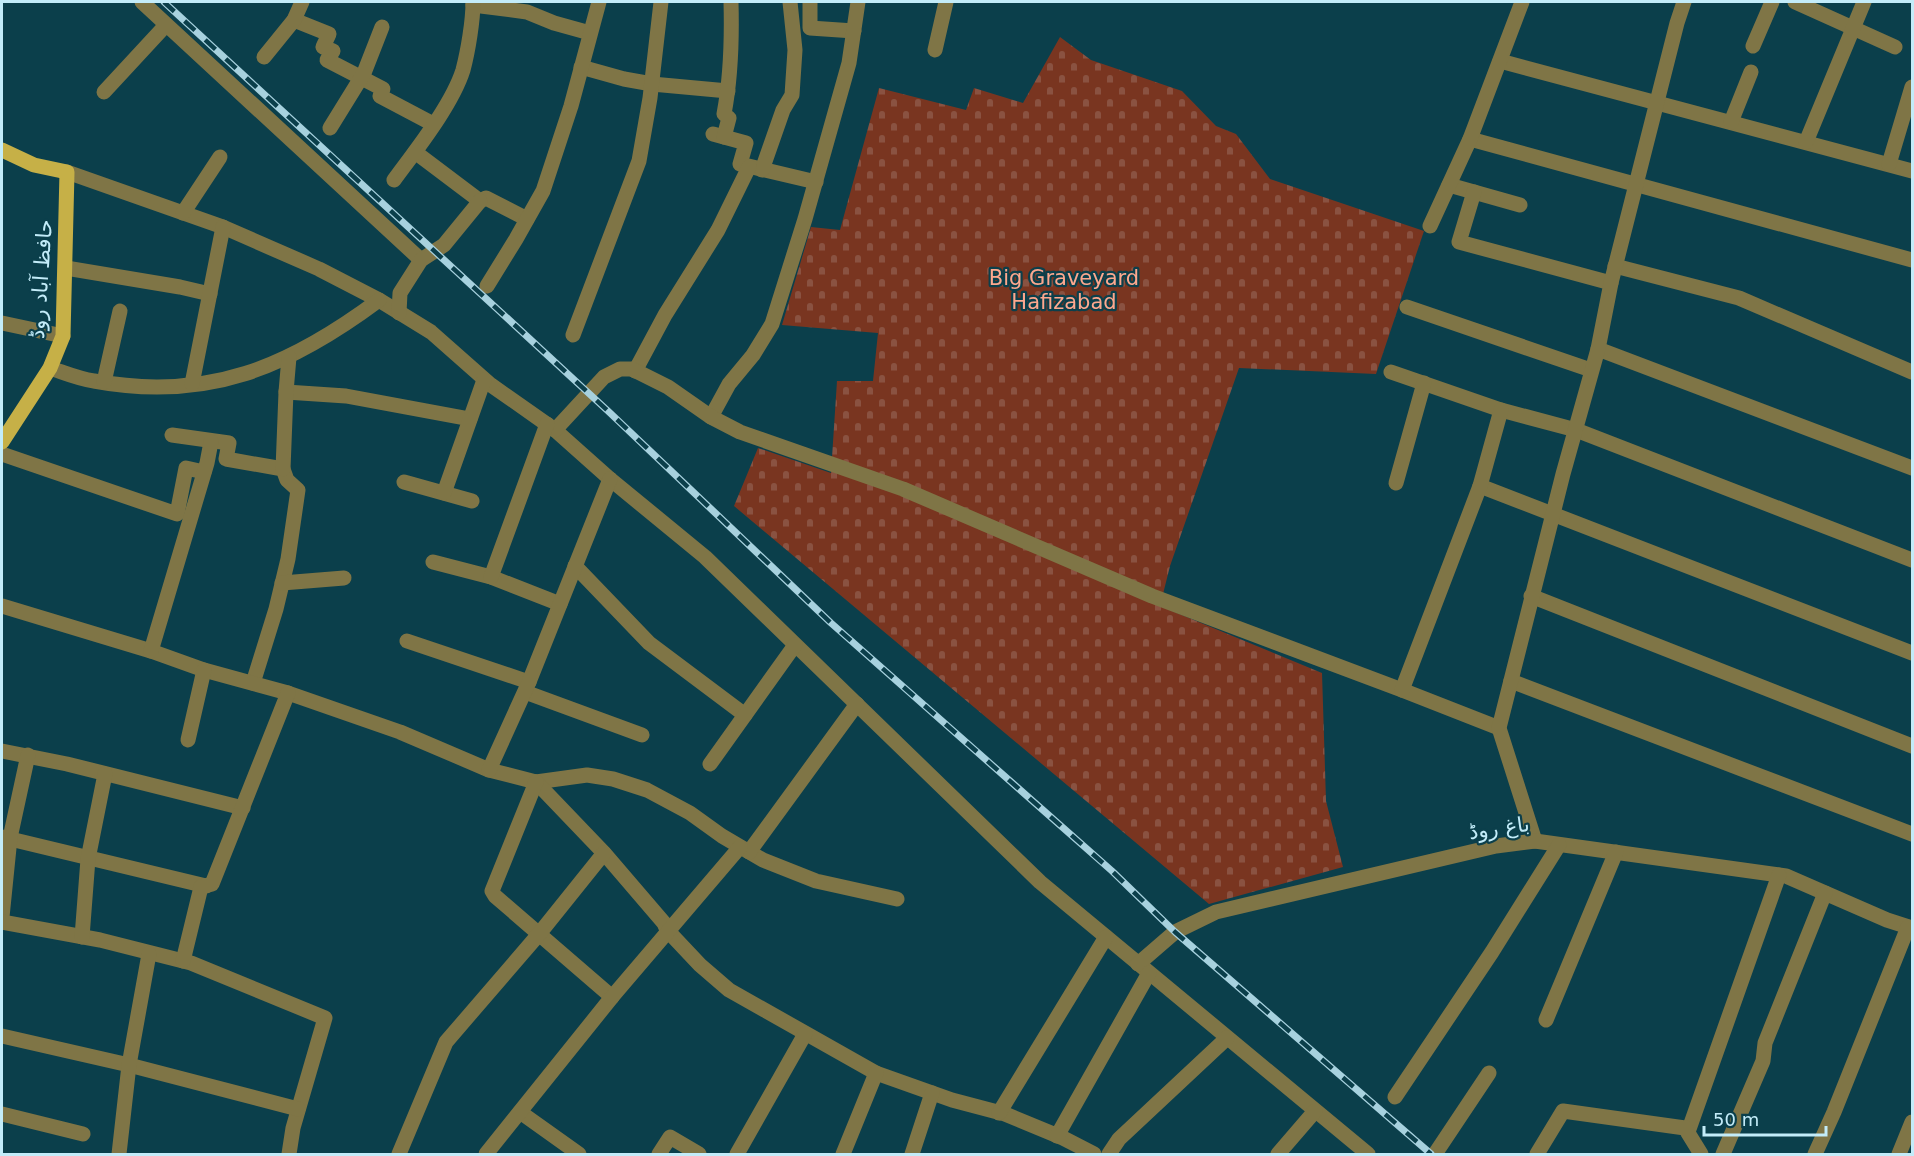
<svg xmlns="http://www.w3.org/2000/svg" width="1914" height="1156" font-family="'DejaVu Sans',Vazirmatn,sans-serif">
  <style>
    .cemetery { fill: url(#cemetery-stones) }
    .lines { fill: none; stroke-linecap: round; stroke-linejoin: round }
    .minor { stroke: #7f7546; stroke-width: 15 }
    .major { stroke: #c6b047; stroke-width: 15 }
    .rail-casing { stroke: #a7d1de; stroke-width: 7 }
    .rail { stroke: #0b3f4b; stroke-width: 4.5; stroke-dasharray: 14; stroke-linecap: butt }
    .labels { text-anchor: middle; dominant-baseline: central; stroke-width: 4.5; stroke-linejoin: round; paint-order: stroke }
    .park-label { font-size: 21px; fill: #fda88e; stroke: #0b3f4b }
    .street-label { font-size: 21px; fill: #c3ecf9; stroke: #0b3f4b }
  </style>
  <defs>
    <pattern id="cemetery-stones" width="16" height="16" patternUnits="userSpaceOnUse" patternTransform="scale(1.5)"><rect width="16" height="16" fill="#793520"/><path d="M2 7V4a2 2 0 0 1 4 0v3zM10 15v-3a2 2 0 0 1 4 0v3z" fill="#8a5241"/></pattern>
  </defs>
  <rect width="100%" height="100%" fill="#0b3f4b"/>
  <path class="cemetery" d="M 1060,37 L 1091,60 L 1182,91 L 1216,126 L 1236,134 L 1270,179 L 1424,231 L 1376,374 L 1239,368 L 1170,566 L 1160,606 L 1322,673 L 1326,801 L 1343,867 L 1209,904 L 734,506 L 758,448 L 831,473 L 837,381 L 873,381 L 878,333 L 782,325 L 811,227 L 840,230 L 879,88 L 966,110 L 974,88 L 1023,103 Z"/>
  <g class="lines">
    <g class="minor">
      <path d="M 142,2 L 421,260"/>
      <path d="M 810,2 L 810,28 L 854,31"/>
      <path d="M 1795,2 L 1895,47"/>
      <path d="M 473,5 L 527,12 L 554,23 L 590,33"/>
      <path d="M 294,20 L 329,34 L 323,47 L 333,51 L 327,60 L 383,89 L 380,96 L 433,124"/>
      <path d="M 1753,46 L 1772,2"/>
      <path d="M 935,50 L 946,2"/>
      <path d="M 264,57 L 294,20 L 302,2"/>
      <path d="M 1500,61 L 1912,171"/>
      <path d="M 581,67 L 624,79 L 652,84 L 728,91"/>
      <path d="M 104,92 L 166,25"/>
      <path d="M 1731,122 L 1751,72"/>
      <path d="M 330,128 L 364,73 L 382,27"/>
      <path d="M 713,134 L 746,143 L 740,164 L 816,182"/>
      <path d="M 724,137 L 729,118 L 724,114 C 731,77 732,39 731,2"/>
      <path d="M 1470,139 L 1912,260"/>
      <path d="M 1806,142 L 1864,2"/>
      <path d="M 415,152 L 480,201 L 486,198 L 527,219"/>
      <path d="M 1889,164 L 1912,87"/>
      <path d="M 762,170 L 783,110 L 792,95 L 795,50 L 790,2"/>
      <path d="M 67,172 L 223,227 L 319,269 L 379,300 L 431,332 L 491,385 L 555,430 L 610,479 L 705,557 L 1040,882 L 1368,1154"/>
      <path d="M 394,180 C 416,150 452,105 463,70 C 468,51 473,21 473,2"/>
      <path d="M 1449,185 L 1520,205"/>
      <path d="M 1474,192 L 1459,242 L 1611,283"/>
      <path d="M 183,213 L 220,157"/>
      <path d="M 1430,226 L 1470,139 L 1522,2"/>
      <path d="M 1615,266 L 1739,298 L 1912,372"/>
      <path d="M 66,268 L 180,287 L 210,294"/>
      <path d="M 487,286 L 516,239 L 543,191 L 571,106 L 599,2"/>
      <path d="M 1407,307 L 1591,370"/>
      <path d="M 399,313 L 400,293 L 421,260 L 444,245 L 480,201"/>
      <path d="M 2,323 L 63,336"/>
      <path d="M 573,335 L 639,161 L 650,98 L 661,2"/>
      <path d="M 1598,349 L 1912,468"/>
      <path d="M 50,368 C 65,373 79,379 94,381 C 208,402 289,367 379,300"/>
      <path d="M 635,371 L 665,315 L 718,230 L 749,167"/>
      <path d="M 1391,372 L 1501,410 L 1576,430 L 1912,560"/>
      <path d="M 104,382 L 120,311"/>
      <path d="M 192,384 L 223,227"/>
      <path d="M 286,392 L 346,396 L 470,419"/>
      <path d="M 711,417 L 729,384 L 753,355 L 772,324 L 805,219 L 849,63 L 858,2"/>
      <path d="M 555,430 L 604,377 L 620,369 L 632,369 L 668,387 L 711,417 L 740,432 L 903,489 L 1152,596 L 1402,690 L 1499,728"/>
      <path d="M 172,435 L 229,443 L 226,459 L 283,469 L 287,480 L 298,490 L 288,559 L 276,609 L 253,683"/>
      <path d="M 2,454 L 177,514 L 186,468 L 204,472"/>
      <path d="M 283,469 L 286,392 L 289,357"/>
      <path d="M 404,482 L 472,501"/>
      <path d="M 1396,483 L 1424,383"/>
      <path d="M 1480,486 L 1912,653"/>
      <path d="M 444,493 L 484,380"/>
      <path d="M 433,562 L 491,577 L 560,604"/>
      <path d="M 575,566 L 649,643 L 745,715"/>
      <path d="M 491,577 L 547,424"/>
      <path d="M 282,583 L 344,578"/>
      <path d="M 1531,596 L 1912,746"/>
      <path d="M 2,606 L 151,651 L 204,670 L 288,693 L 400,732 L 489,770 L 536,782 L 587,775 L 613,779 L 647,790 L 690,813 L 722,836 L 763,860 L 816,881 L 897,899"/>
      <path d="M 407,641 L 529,682"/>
      <path d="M 151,651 L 207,463 L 211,442"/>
      <path d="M 1511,681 L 1912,834"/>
      <path d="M 1402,690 L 1480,486 L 1501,410"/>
      <path d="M 525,692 L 642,735"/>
      <path d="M 188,740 L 204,670"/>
      <path d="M 2,751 L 67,764 L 243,808"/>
      <path d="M 710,764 L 795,645"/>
      <path d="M 489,770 L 529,682 L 610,479"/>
      <path d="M 536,782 L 604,853 L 664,923 L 667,930 L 700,965 L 729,990 L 876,1073 L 952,1100 L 1005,1114 L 1063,1138 L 1094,1154"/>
      <path d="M 536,782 L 492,891 L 495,896 L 612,997"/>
      <path d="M 2,837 L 206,886"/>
      <path d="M 1535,841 L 1499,728 L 1563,474 L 1598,349 L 1611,283 L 1677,23 L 1684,2"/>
      <path d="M 749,852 L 857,704"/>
      <path d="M 2,917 L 10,838 L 28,755"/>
      <path d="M 2,922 L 100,940 L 191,963 L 325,1018 L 293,1128 L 289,1154"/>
      <path d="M 82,937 L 88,859 L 105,774"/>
      <path d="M 183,961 L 201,887 L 212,884 L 288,693"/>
      <path d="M 1138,964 L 1175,932 L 1216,912 L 1496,846 L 1535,841 L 1786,876 L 1887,920 L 1912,928"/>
      <path d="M 1546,1020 L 1616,852"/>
      <path d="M 2,1036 L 129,1065 L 298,1109"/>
      <path d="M 1395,1097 L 1492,952 L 1559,845"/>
      <path d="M 520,1112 L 579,1154"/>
      <path d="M 999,1113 L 1106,937"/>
      <path d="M 2,1114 L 83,1134"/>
      <path d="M 1688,1132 L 1779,875"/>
      <path d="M 1057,1136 L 1149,973"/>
      <path d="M 119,1154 L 129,1065 L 149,954"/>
      <path d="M 399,1154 L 446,1042 L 539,934 L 604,853"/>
      <path d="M 486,1154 L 612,997 L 740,847"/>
      <path d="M 659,1154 L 670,1137 L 699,1154"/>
      <path d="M 737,1154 L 805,1034"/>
      <path d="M 843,1154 L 876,1073"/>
      <path d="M 912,1154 L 932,1093"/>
      <path d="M 1109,1154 L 1119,1139 L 1227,1038"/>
      <path d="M 1278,1154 L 1315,1111"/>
      <path d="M 1435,1154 L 1489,1073"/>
      <path d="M 1537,1154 L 1563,1111 L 1685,1128 L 1701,1154"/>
      <path d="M 1723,1154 L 1763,1061 L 1765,1043 L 1825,893"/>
      <path d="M 1815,1154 L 1834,1112 L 1908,927"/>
      <path d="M 1899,1154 L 1912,1122"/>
    </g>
    <path class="major" d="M 2,150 L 34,165 L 67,172 L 63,336 L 50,368 L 2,442"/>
    <g class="rail-casing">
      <path id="rail" d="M 164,2 L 608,411 L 831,623 L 1112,871 L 1175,932 L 1431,1154"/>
    </g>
    <use href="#rail" class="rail"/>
  </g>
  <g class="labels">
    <g class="park-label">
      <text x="1064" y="278">Big Graveyard<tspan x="1064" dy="24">Hafizabad</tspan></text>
    </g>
    <g class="street-label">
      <text transform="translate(41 279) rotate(-86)">حافظ آباد روڈ</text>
      <text transform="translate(1499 828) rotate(-8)">باغ روڈ</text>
    </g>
  </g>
  <rect width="1914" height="1156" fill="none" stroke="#c3ecf9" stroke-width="6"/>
  <path d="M1704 1126v9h122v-9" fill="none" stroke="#c3ecf9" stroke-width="3"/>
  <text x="1713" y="1126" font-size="18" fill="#c3ecf9" stroke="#0b3f4b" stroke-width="4.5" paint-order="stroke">50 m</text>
</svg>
